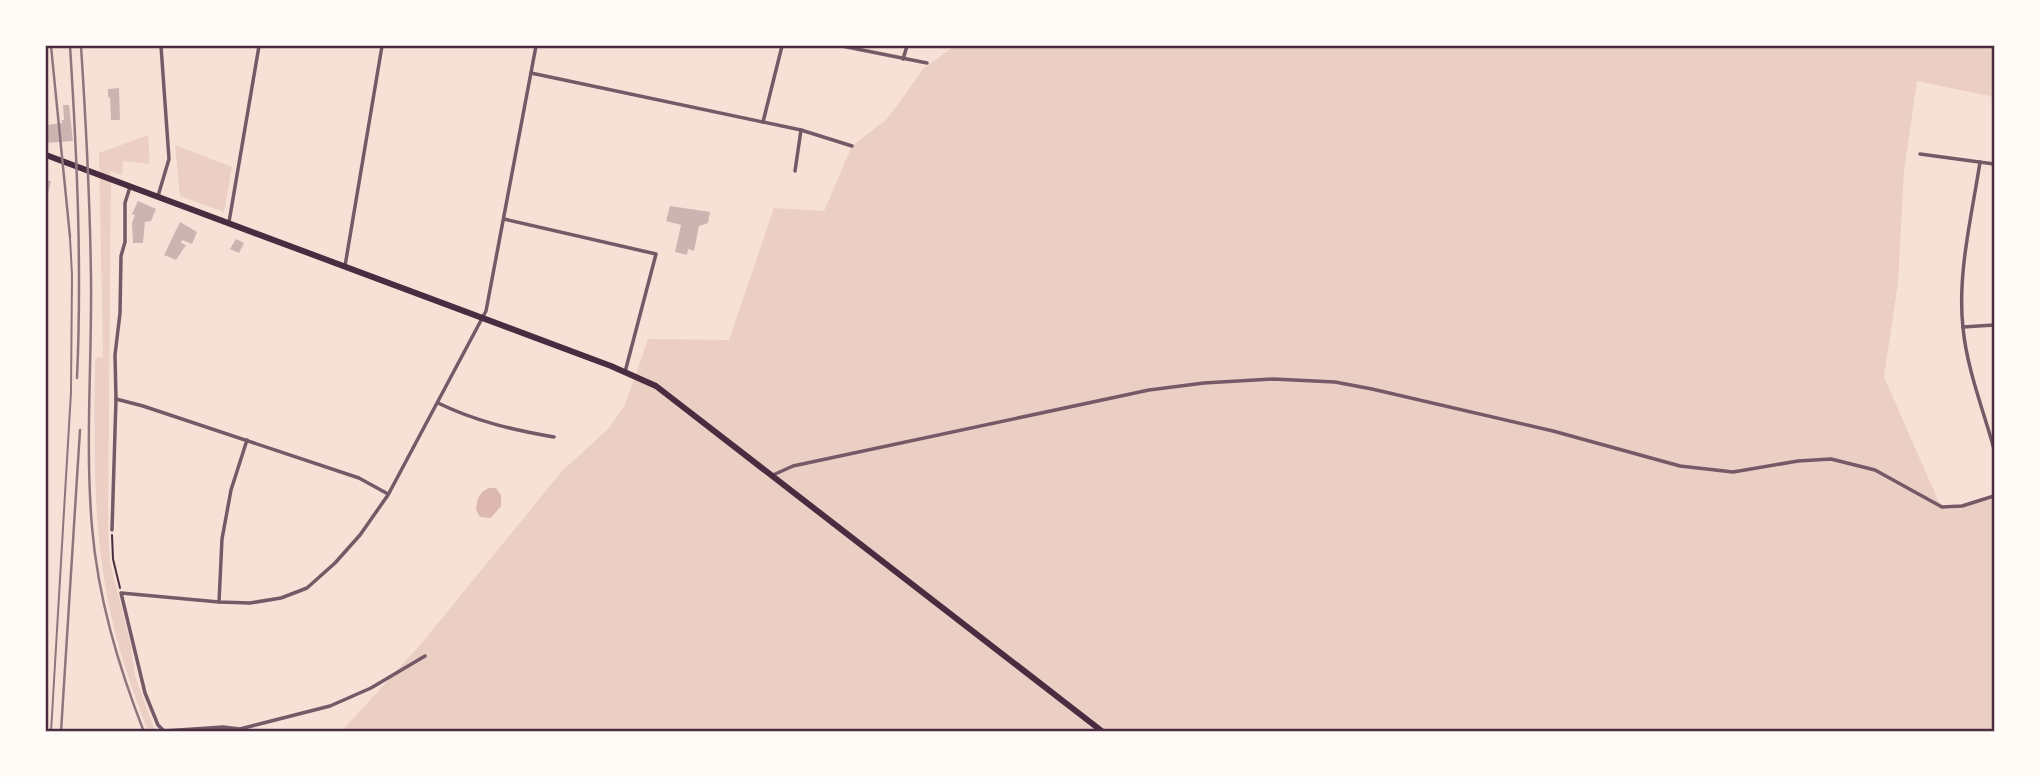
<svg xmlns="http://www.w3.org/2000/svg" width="2040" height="777" font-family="'Fira Sans Condensed',sans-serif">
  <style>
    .green { fill: #ebcfc5 }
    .water { fill: #dcb8b0 }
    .building { fill: #ccb4b1 }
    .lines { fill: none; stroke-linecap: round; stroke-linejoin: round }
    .path { stroke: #4a2c40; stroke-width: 2 }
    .minor { stroke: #755966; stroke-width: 3.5 }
    .primary { stroke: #4a2c40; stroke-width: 6 }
    .tram { stroke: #8f747c; stroke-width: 2 }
    .rail { stroke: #8f747c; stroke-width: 2.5 }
    .neatline { fill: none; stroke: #4a2c40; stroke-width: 2.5 }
  </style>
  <rect width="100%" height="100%" fill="#f7e1d7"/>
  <g class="green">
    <path d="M 955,46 L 1994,46 L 1994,97 L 1917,81 L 1904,172 L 1898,283 L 1884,377 L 1938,500 L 1945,510 L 1994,499 L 1994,731 L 341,732 L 421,644 L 562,471 L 608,429 L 625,405 L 648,339 L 729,340 L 774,208 L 824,211 L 852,146 L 887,119 L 924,68 Z"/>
    <path d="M 148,135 L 150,164 L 123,161 L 122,175 L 111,171 L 108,528 L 110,562 L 131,646 L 135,676 L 155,731 L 148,731 C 134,695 121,658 112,619 C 92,534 94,445 95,358 L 103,357 L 99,153 Z"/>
    <path d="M 175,145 L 232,167 L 224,212 L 180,196 Z"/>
  </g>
  <path class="water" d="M 489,488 L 496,488 L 501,495 L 501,506 L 491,518 L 480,517 L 476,510 C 477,499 479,492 489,488 Z"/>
  <g class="building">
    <path d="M 119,88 L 120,120 L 111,120 L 110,97 L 108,98 L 108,89 Z"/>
    <path d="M 63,105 L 69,105 L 73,141 L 46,143 L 46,125 L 62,123 L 61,120 L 64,120 Z"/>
    <path d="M 46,180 L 51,181 L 48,194 L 46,194 Z"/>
    <path d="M 138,201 L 156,209 L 151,221 L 145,222 L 143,243 L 133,243 L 132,223 L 135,215 L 132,214 Z"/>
    <path d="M 670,206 L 710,212 L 708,223 L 699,226 L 694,251 L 688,249 L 687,255 L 675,252 L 681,225 L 666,221 Z"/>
    <path d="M 180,222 L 197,232 L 192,244 L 182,240 L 181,243 L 186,245 L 176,260 L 164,255 Z"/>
    <path d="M 236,239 L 244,243 L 239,253 L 230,249 Z"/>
  </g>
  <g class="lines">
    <path class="path" d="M 112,535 L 113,559 L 120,588"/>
    <g class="minor">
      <path d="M 842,46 L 927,63"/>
      <path d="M 903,59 L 907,46"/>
      <path d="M 531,73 L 801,130 L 852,146"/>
      <path d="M 763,122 L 782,46"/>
      <path d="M 1920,154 L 1994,164"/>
      <path d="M 1980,162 C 1972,215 1957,274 1963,328 C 1967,369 1983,409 1994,449"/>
      <path d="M 795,171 L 801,130"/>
      <path d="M 158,196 L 169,159 L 161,46"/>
      <path d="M 504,219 L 656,254 L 625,372"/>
      <path d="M 229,222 L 259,46"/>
      <path d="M 345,266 L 382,46"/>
      <path d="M 1963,327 L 1994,325"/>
      <path d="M 116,399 L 143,406 L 359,478 L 388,494"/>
      <path d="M 438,403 C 475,421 513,430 554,437"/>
      <path d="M 773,475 L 793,466 L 1149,390 L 1204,383 L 1273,379 L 1335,382 L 1372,389 L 1553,431 L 1680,466 L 1733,472 L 1798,461 L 1831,459 L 1875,470 L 1942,507 L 1962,506 L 1994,496"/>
      <path d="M 112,530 L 116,399 L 115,355 L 120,313 L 121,256 L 125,242 L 125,203 L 130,187"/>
      <path d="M 219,602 L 222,539 L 231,490 L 247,440"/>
      <path d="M 425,656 L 371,688 L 330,706 L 240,729 L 223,727 L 164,731 L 158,725 L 145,693 L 121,593 L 219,602 L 250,603 L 281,598 L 307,588 L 335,563 L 360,535 L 388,495 L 486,311 L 536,46"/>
    </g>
    <path class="primary" d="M 46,155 L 611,366 L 656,386 L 1103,732"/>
    <path class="tram" d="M 51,732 L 71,392 L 72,275 L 70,238"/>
    <g class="rail">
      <path d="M 51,46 L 70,237"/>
      <path d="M 70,46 C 77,156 82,267 77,378"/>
      <path d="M 81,46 C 86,123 90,201 91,278 C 92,361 85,444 92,527 C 98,598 118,665 144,732"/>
      <path d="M 61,732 L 80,430"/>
    </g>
  </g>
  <rect width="2040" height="777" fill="none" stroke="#fffaf5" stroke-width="94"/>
  <rect x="47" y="47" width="1946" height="683" class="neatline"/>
</svg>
